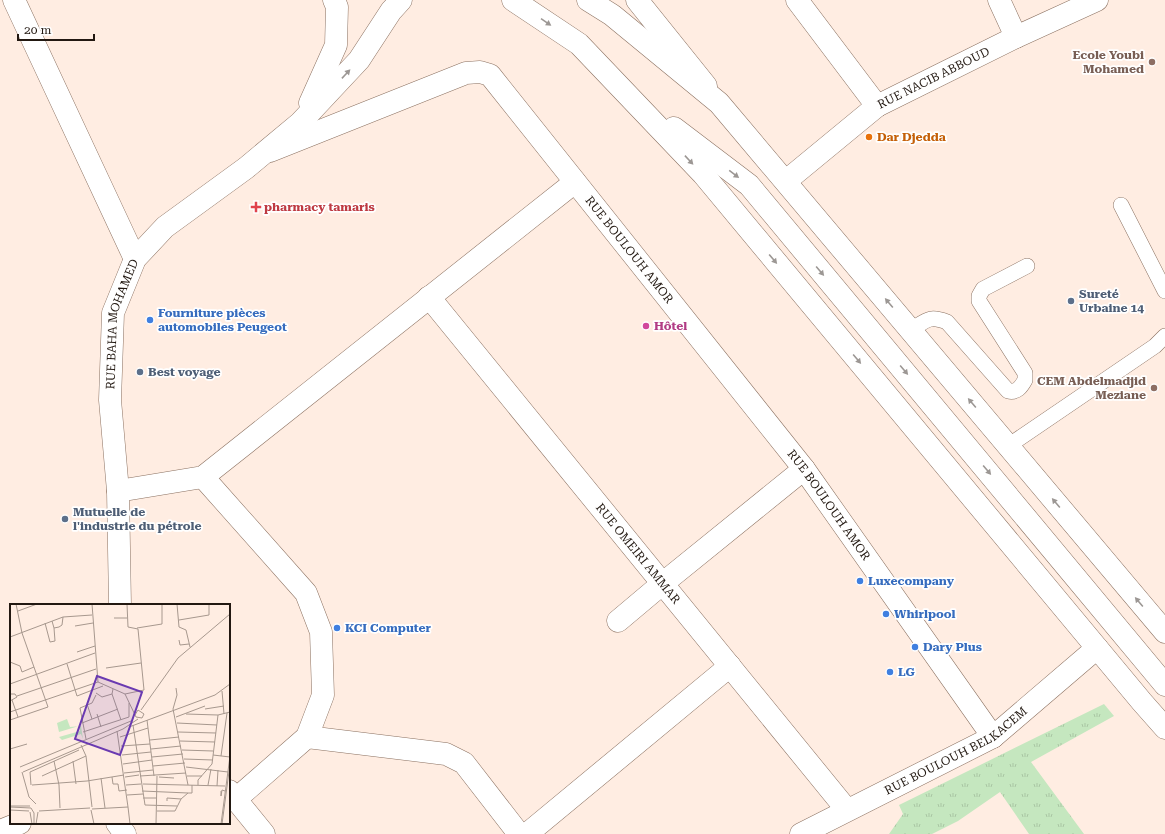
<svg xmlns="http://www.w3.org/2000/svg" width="1165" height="834" font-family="'Roboto Serif',serif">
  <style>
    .grass { fill: url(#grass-tufts) }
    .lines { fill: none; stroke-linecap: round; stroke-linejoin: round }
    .service-casing { stroke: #8b7161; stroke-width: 16 }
    .minor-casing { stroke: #8b7161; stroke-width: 23 }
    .secondary-casing { stroke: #8b7161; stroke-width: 23 }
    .primary-casing { stroke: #8b7161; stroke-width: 23 }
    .service { stroke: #fff; stroke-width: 15 }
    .minor { stroke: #fff; stroke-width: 22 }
    .secondary { stroke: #fff; stroke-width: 22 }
    .primary { stroke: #fff; stroke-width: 22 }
    .oneway { fill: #9c9794 }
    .education-dot { fill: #8d6e63; stroke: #fff; stroke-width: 1.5 }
    .food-dot { fill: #e8710a; stroke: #fff; stroke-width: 1.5 }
    .health-dot { fill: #e0444e; stroke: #fff; stroke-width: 1.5 }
    .service-dot { fill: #5c6f8a; stroke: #fff; stroke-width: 1.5 }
    .shop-dot { fill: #3f7fe0; stroke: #fff; stroke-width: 1.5 }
    .hotel-dot { fill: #d1479c; stroke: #fff; stroke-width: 1.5 }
    .labels { text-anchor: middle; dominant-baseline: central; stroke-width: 3.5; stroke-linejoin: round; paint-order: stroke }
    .education-label { font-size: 12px; font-weight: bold; fill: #785e54; stroke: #fff; text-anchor: end }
    .street-label { font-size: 12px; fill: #221811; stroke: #fff }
    .food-label { font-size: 12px; font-weight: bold; fill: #c56008; stroke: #fff; text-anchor: start }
    .health-label { font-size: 12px; font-weight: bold; fill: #be3a42; stroke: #fff; text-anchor: start }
    .service-label { font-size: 12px; font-weight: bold; fill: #4e5e75; stroke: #fff; text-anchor: start }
    .shop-label { font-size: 12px; font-weight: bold; fill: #366cbe; stroke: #fff; text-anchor: start }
    .hotel-label { font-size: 12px; font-weight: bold; fill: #b23c85; stroke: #fff; text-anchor: start }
    .inset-road { fill: none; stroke: #a7988e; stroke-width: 1 }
    .view { fill: #6a3ab1; fill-opacity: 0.15; stroke: #6a3ab1; stroke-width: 2 }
    .inset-edge { fill: none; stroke: #221811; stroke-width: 2 }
  </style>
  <defs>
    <pattern id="grass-tufts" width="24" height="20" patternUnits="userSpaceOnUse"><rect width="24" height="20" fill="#c5e7bf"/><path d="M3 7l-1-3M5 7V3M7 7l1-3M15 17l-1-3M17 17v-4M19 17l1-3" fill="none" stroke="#a9c5a3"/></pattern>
  </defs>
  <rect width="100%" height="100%" fill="#ffede2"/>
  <path class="grass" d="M 1104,704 L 1114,716 L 1031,762 L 1084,834 L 1029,834 L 1000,792 L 958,821 L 932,834 L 889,834 L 903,814 L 899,805 Z"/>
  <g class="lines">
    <g class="service-casing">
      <g id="service">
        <path d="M 1121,205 L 1165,291"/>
        <path d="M 911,330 C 927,320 929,315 947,322 L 1008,391 C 1017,393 1021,387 1025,380 L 1025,373 L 979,301 L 979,296 L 983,289 L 1027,266"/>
        <path d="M 1008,446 L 1155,346 L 1165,336"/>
      </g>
    </g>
    <g class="minor-casing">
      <g id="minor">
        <path d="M 14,0 L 135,259"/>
        <path d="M 797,0 L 877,106"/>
        <path d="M 999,0 L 1016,37"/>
        <path id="s1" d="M 270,151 L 466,73 L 480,72 L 490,75 L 804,469 L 993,737"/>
        <path id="s2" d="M 786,181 L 877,106 L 1016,37 L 1097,0"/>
        <path id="s3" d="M 429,297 L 847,810"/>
        <path d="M 203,477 L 306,593 L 321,632 L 323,695 L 307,737 L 236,799"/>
        <path d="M 118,491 L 203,477 L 575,182"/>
        <path d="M 618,621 L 662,584 L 804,469"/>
        <path d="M 307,737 L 446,754 L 464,763 L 519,834"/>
        <path d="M 229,791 L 264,834"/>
        <path d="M 117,823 L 125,834"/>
        <path d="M 527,834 L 730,666"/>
        <path id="s4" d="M 801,834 L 993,737 L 1097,648"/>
      </g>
    </g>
    <g class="secondary-casing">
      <g id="secondary">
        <path d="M 637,0 L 706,86"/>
        <path d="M 310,103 L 336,45 L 337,7 L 334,0"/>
        <path id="s5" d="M 120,605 L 118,491 L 110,400 L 113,313 L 135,259 L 165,227 L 246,168 L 300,123 L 359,60 L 391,11 L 401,0"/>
        <path d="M 0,831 L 20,823"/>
      </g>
    </g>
    <g class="primary-casing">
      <g id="primary">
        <path d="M 513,0 L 579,44 L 703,174 L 1142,702 L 1165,728"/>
        <path d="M 588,0 L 612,15 L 719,103 L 1165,632"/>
        <path d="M 674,128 L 749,185 L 1165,685"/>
      </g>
    </g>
    <use href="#service" class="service"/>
    <use href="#minor" class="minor"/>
    <use href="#secondary" class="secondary"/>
    <use href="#primary" class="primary"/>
  </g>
  <defs><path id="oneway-solid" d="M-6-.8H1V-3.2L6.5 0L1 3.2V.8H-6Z"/></defs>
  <g class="oneway">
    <use href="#oneway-solid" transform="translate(546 22) rotate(34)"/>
    <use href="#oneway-solid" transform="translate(346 74) rotate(-47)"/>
    <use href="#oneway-solid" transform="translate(689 160) rotate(47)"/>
    <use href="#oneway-solid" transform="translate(734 174) rotate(37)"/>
    <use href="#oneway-solid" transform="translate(773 259) rotate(50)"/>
    <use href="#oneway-solid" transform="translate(820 271) rotate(50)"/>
    <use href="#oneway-solid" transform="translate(889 303) rotate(-130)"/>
    <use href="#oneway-solid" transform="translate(857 359) rotate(50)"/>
    <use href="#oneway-solid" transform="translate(904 370) rotate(50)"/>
    <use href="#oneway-solid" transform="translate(972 403) rotate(-130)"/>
    <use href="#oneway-solid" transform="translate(987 470) rotate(50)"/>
    <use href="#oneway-solid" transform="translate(1056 503) rotate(-130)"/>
    <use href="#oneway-solid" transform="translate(1139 602) rotate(-130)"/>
  </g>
  <g class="education-dot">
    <circle cx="1152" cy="62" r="4"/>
    <circle cx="1154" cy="388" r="4"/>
  </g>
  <circle class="food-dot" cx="869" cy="137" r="4"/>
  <path class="health-dot" d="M254 201h4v4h4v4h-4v4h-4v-4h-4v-4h4z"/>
  <g class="service-dot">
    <circle cx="1071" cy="301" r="4"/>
    <circle cx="140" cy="372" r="4"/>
    <circle cx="65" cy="519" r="4"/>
  </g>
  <g class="shop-dot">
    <circle cx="150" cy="320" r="4"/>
    <circle cx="860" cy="581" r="4"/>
    <circle cx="886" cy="614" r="4"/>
    <circle cx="337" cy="628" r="4"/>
    <circle cx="915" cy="647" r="4"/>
    <circle cx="890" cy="672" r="4"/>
  </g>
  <circle class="hotel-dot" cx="646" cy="326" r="4"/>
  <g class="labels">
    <g class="education-label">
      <text x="1144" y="55">Ecole Youbi<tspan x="1144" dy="14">Mohamed</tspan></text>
      <text x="1146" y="381">CEM Abdelmadjid<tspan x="1146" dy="14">Meziane</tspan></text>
    </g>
    <g class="street-label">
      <text stroke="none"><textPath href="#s2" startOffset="181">RUE NACIB ABBOUD</textPath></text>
      <text stroke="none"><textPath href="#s1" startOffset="459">RUE BOULOUH AMOR</textPath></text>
      <text stroke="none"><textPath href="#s5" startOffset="283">RUE BAHA MOHAMED</textPath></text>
      <text stroke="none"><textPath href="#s1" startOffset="783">RUE BOULOUH AMOR</textPath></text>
      <text stroke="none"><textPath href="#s3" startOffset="331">RUE OMEIRI AMMAR</textPath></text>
      <text stroke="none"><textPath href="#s4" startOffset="176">RUE BOULOUH BELKACEM</textPath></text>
    </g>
    <g class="food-label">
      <text x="877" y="137">Dar Djedda</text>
    </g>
    <g class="health-label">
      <text x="264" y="207">pharmacy tamaris</text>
    </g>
    <g class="service-label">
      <text x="1079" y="294">Sureté<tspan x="1079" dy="14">Urbaine 14</tspan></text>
      <text x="148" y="372">Best voyage</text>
      <text x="73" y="512">Mutuelle de<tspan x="73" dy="14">l'industrie du pétrole</tspan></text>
    </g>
    <g class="shop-label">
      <text x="158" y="313">Fourniture pièces<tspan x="158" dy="14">automobiles Peugeot</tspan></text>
      <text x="868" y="581">Luxecompany</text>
      <text x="894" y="614">Whirlpool</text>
      <text x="345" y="628">KCI Computer</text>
      <text x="923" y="647">Dary Plus</text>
      <text x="898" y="672">LG</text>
    </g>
    <g class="hotel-label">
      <text x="654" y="326">Hôtel</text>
    </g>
  </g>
  <g transform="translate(10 604)">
    <rect width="220" height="220" fill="#ffede2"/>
    <path d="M 57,115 L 60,123 L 71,122 L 73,135 L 71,130 L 52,136 L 49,133 L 70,127 L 69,122 L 49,128 L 47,119 Z" fill="#c5e7bf"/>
    <path class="inset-road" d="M 82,0 L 88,78 L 115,90 L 126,113 L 132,114 L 134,110 L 128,106 L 125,111M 167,0 L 169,23 L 176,26 L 180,43M 8,7 L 27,0M 104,14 L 117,14M 169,16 L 199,11 L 199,0M 42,17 L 44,24 L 49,23 L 52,21 L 53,13M 35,19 L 40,38 L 45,37 L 44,24M 65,22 L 83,19M 127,24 L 152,20 L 152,0M 0,33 L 53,13 L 82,11M 169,36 L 170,41 L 179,40M 67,48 L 85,42M 0,58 L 10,62 L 12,68 L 24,63M 57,60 L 67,92 L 93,82M 96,64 L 131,59M 0,80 L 85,49M 166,84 L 167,91 L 163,105 L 178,181M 103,85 L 102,90 L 111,116M 212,87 L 214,110M 86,89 L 92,93 L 102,90M 0,90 L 5,90 L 7,93 L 0,97M 115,90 L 134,86 L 128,25 L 118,23 L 117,0M 7,92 L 86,65M 2,96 L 8,113M 77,100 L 82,115M 195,105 L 214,102M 131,106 L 168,54 L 220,10M 0,108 L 88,78M 87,110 L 91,123M 176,110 L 208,111 L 220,108M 166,113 L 195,102M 0,116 L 38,103 L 12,29 L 6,0M 137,116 L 144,172M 72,119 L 108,105M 167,119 L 207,121M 123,121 L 135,201 L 167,202M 119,123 L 205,91 L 220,80M 73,128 L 119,113 L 119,99M 168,128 L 206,129M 110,133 L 138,124M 76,135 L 70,104 L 82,99 L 86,91M 140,136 L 169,133M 170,137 L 205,138M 71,141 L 76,152 L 82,203M 111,142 L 140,140M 0,145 L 17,140M 141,145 L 171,142M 172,146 L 203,147M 112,151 L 141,148M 203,151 L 220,153M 211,152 L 217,109M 142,153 L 173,150M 174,155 L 203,156M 44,157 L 49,181 L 50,204M 63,157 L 66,180M 113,160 L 142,156M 143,162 L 175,159M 10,163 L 121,117M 176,163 L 218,168M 12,168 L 19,193 L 26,200M 13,168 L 113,125 L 128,115M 114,169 L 143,166M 32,172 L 76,152M 130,172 L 176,169M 177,172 L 192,172M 102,173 L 103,180 L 108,180 L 109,187 L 117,186M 115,173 L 129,171M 149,173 L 164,174M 91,174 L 95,204M 133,180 L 215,182M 21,181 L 20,168 L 69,146M 22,181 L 77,177 L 114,171M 116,181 L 131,180M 188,181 L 188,176 L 202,160 L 208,111M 198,181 L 201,165M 207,182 L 208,166M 132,187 L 178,189M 211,187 L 211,192 L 212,186 L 215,187M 117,191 L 133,190M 133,194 L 147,194M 157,197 L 157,194 L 171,195M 0,202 L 20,202M 0,203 L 21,204 L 24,209 L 24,220M 118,203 L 120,220M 82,205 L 118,203 L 107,127M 0,206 L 19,207M 81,206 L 84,220M 29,207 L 80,204M 147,207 L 165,207 L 171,195 L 178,189 L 182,189 L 182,181M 20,208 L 22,220M 26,220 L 28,208M 122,220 L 146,220M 146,220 L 147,172M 211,220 L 220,152M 212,220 L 220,160"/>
    <path class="view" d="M 87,72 L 132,88 L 110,151 L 65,135 Z"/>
    <rect width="220" height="220" class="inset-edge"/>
  </g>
  <path d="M18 34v6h76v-6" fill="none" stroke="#221811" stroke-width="2"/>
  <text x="24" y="34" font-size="12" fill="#221811" stroke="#ffffff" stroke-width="3" paint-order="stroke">20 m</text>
</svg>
